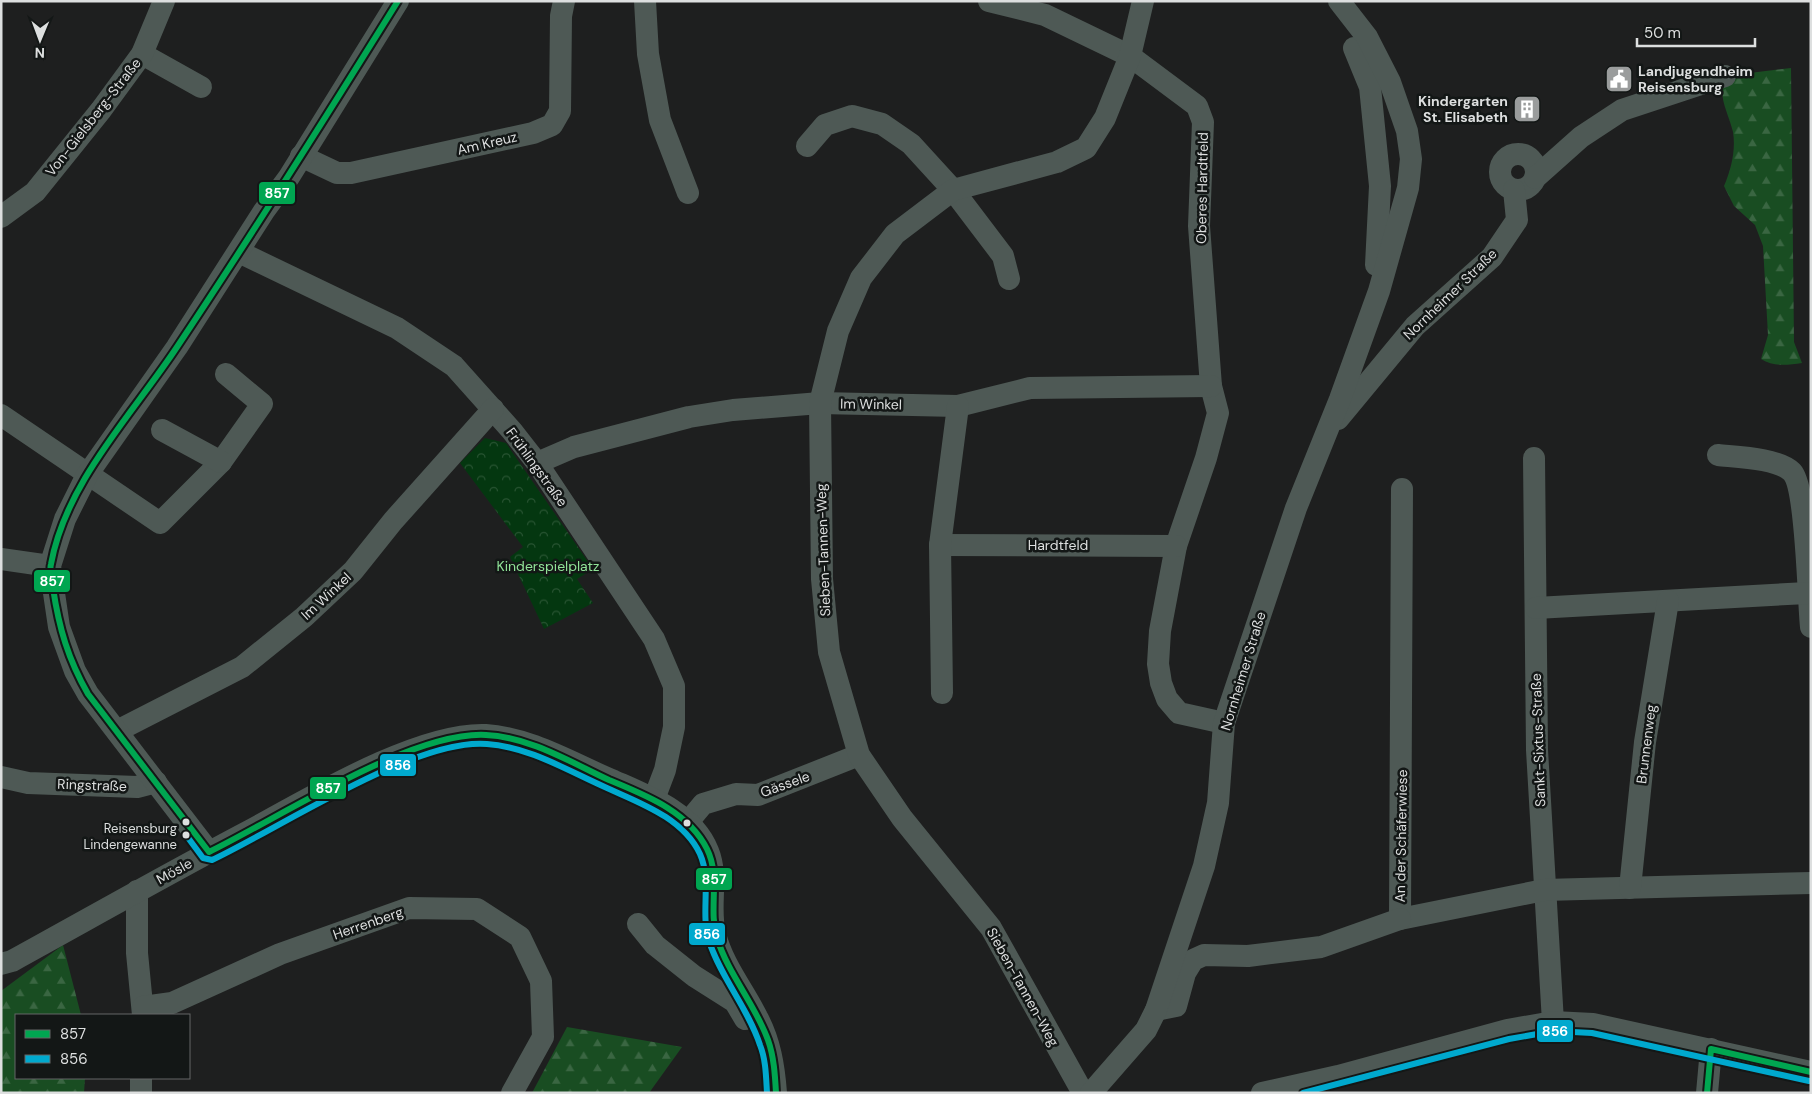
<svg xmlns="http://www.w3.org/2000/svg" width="1812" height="1094" font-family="'DM Sans',sans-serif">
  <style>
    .forest { fill: url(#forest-firs) }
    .park { fill: url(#park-crowns) }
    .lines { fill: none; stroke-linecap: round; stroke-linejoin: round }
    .minor { stroke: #4e5955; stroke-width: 22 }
    .bus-1-casing { stroke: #131716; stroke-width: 10 }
    .bus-2-casing { stroke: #131716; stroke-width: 10 }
    .bus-1 { stroke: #00a651; stroke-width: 6 }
    .bus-2 { stroke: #00a9ce; stroke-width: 6 }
    .bus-dot { fill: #dddfdf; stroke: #131716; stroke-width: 2 }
    .labels { text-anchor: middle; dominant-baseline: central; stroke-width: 5; stroke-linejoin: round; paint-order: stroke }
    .bus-label { font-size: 13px; fill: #dddfdf; stroke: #131716; text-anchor: end }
    .poi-label { font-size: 14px; font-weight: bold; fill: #dddfdf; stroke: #131716; text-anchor: start }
    .street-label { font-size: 14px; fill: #dddfdf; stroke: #131716 }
    .park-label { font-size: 14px; fill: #91e398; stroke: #131716 }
    .line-badge { stroke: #131716; stroke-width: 2 }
    .badge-label { font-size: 14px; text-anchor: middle; font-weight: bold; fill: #fff }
  </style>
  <defs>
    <pattern id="forest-firs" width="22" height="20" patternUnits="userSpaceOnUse" patternTransform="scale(1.25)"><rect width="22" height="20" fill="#194d22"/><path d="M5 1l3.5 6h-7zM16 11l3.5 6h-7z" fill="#3a6642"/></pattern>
    <pattern id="park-crowns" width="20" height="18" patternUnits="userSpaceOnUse" patternTransform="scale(1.25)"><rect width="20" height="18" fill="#043710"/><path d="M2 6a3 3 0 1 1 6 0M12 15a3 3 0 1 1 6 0" fill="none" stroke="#285432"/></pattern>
  </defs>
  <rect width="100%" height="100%" fill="#1e1f1f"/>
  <g class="forest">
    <path d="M 1791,68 L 1794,342 L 1802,363 C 1787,365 1774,367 1761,359 L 1768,335 L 1763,246 L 1755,225 L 1734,206 L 1724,186 C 1731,170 1736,150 1733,132 C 1728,111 1717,97 1725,76 Z"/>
    <path d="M 63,945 L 81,1015 L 16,1015 L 16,1078 L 85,1078 L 84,1093 L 1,1093 L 1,991 Z"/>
    <path d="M 567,1027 L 682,1047 L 649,1093 L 532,1093 Z"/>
  </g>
  <path class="park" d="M 485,438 L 506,443 L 593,569 L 577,579 L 593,603 L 544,629 L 510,557 L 523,547 L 460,463 Z"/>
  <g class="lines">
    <g class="minor">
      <path d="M 645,1 L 648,54 L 660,120 L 688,193"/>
      <path d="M 989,1 L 1045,15 L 1130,56 L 1197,106 L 1203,122 L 1199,226 L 1211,386 L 1218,413 L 1206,458 L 1176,546 L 1160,631 L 1158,664 L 1161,683 L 1167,699 L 1179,713 L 1224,723"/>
      <path d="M 1354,48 L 1370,87 L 1380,186 L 1376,265"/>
      <path d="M 142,54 L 201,87"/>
      <path d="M 807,146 L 825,125 L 852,116 L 882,124 L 911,144 L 953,190 L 1003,256 L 1009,279"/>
      <circle cx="1518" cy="172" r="18"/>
      <path d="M 301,156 L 337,173 L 351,173 L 533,133 L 552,125 L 560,111 L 561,16 L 564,1"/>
      <path d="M 1535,178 L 1581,137 L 1622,110 L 1725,76"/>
      <path d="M 1,217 L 35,192 L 101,110 L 142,54 L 164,1"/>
      <path d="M 239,252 L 397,328 L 454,366 L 512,431 L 537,463 L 654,639 L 674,686 L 674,727 L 665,770 L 654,799"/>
      <path d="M 1,415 L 160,523 L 221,462 L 262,404 L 226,374"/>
      <path d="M 1338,419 L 1415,326 L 1492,257 L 1517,220 L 1514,190"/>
      <path d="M 162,430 L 221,462"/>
      <path d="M 1718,455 C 1736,457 1778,458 1792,472 C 1807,488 1808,600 1811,627"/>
      <path d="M 1534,458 L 1537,750 L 1553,1022"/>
      <path d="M 537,463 L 574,447 L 689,417 L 733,410 L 820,403 L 958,406 L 1030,388 L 1211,386"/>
      <path d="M 1402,489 L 1400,919 L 1544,890 L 1811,883"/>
      <path d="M 940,545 L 1176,546"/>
      <path d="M 1,559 L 50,566"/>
      <path d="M 1536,608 L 1807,593"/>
      <path d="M 942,693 L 940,545 L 958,406"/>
      <path d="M 117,731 L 242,667 L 304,617 L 353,571 L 393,521 L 493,409"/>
      <path d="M 1,777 L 28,783 L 137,787 L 156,782"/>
      <path d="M 688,822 L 703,804 L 736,794 L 758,795 L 859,755"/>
      <path d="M 209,852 L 88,694 L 75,671 L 59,627 L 50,566 L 65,519 L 87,475 L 177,347 L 264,211 L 289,177 L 398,1"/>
      <path d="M 1630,888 L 1645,742 L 1668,601"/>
      <path d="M 137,891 L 137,953 L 143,1015"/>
      <path d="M 638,924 L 655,945 L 694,976 L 735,1002 L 745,1019"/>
      <path d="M 1,964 L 12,961 C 92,917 171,872 251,830 C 310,798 419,732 486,735 C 531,738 573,764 614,781 C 648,796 693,813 708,851 C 719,878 708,907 715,934 C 723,965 743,989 757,1017 C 770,1041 774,1066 776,1093"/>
      <path d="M 143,1007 L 172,1003 L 280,954 L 409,908 L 477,909 L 520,937 L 541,981 L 543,1037 L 512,1093"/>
      <path d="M 1156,1010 L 1176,1006 L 1185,973 L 1193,960 L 1204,955 L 1248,956 L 1321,947 L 1400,919"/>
      <path d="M 141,1093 L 141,1078"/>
      <path d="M 1083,1093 L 991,928 L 902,818 L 859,755 L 829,652 L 822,579 L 820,403 L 838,331 L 861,278 L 895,234 L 953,190 L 1057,162 L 1086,148 L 1105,118 L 1130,56 L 1143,1"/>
      <path d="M 1091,1093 L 1146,1030 L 1156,1010 L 1204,866 L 1218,803 L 1224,723 L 1296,508 L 1340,399 L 1379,291 L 1408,188 L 1411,159 L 1407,131 L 1390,82 L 1367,37 L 1339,1"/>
      <path d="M 1262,1093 L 1338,1076 L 1507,1030 L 1553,1022 L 1593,1024 L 1811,1072"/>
      <path d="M 1707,1093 L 1711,1049"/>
    </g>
    <g class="bus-1-casing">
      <g id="bus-1">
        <path d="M 398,1 C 326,117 253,233 177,347 C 132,415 66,482 51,564 C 49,571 52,581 53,588 C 59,628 68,659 88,694 L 209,852 C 279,818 411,731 486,735 C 530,737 570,762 609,780 C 645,795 688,811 707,849 C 721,877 708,909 717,938 C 728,974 755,1004 768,1040 C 774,1057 775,1075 776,1093"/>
        <path d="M 1707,1093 L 1711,1049 L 1811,1072"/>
      </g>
    </g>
    <g class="bus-2-casing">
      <g id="bus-2">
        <path d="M 186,835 L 203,858 L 212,860 C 280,828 415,738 487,744 C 530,747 568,771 607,788 C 640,803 683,818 700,854 C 712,881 700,913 709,941 C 721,978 748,1008 760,1045 C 766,1060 766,1077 767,1093"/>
        <path d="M 1303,1093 L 1509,1039 L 1554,1031 L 1592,1033 L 1809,1081"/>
      </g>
    </g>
    <use href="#bus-1" class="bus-1"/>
    <use href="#bus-2" class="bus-2"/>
  </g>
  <defs>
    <g id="civic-square" transform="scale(1.4375)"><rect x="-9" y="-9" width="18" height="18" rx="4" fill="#9a9c9c" stroke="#131716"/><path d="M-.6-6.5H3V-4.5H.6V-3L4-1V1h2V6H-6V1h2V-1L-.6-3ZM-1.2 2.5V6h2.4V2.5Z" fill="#fff"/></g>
    <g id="building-square" transform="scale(1.4375)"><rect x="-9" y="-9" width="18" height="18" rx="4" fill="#9a9c9c" stroke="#131716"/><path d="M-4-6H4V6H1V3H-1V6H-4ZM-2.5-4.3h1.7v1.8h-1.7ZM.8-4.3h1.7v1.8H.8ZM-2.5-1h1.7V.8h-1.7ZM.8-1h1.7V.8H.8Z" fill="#fff"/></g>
  </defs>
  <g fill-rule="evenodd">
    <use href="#civic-square" x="1619" y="79"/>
    <use href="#building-square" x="1527" y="109"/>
  </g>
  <g class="bus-dot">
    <circle cx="186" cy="822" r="4.5"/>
    <circle cx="687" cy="823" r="4.5"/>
    <circle cx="186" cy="835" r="4.5"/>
  </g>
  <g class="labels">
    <g class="bus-label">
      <text x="177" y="828">Reisensburg<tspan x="177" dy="16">Lindengewanne</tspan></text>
    </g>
    <g class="poi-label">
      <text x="1638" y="71">Landjugendheim<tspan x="1638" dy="16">Reisensburg</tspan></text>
      <text x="1508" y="101" text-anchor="end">Kindergarten<tspan x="1508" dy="16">St. Elisabeth</tspan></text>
    </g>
    <g class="street-label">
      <text transform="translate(93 117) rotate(-52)">Von-Gielsberg-Straße</text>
      <text transform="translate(487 143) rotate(-13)">Am Kreuz</text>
      <text transform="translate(1202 188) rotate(-89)">Oberes Hardtfeld</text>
      <text transform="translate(1450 294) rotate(-44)">Nornheimer Straße</text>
      <text transform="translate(871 404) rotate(1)">Im Winkel</text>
      <text transform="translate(537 467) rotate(54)">Frühlingstraße</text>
      <text x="1058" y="545">Hardtfeld</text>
      <text transform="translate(823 550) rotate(-92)">Sieben-Tannen-Weg</text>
      <text transform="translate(326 596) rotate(-43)">Im Winkel</text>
      <text transform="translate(1243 671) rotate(-73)">Nornheimer Straße</text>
      <text transform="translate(1538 740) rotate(-92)">Sankt-Sixtus-Straße</text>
      <text transform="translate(1646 744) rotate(-83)">Brunnenweg</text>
      <text transform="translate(785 784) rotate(-20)">Gässele</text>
      <text transform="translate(92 785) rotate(2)">Ringstraße</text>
      <text transform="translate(1401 836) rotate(-89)">An der Schäferwiese</text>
      <text transform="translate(174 871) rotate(-29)">Mösle</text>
      <text transform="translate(368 923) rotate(-19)">Herrenberg</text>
      <text transform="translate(1023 987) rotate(61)">Sieben-Tannen-Weg</text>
    </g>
    <g class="park-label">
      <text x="548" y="566">Kinderspielplatz</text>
    </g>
  </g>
  <g class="line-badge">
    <rect x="258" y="181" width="38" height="24" rx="5" fill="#00a651"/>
    <rect x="33" y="569" width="38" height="24" rx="5" fill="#00a651"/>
    <rect x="379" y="753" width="38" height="24" rx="5" fill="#00a9ce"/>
    <rect x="309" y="776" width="38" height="24" rx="5" fill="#00a651"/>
    <rect x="695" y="867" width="38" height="24" rx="5" fill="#00a651"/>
    <rect x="688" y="922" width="38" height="24" rx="5" fill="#00a9ce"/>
    <rect x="1536" y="1019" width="38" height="24" rx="5" fill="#00a9ce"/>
  </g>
  <g class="badge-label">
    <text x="277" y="198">857</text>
    <text x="52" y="586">857</text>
    <text x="398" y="770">856</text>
    <text x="328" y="793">857</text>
    <text x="714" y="884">857</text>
    <text x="707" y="939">856</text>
    <text x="1555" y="1036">856</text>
  </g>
  <rect width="1812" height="1094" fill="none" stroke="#dddfdf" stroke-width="5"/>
  <rect x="15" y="1014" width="175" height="65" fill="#131716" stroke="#646766"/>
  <rect x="25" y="1030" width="25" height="8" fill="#00a651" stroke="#646766"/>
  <text x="60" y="1039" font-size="15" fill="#dddfdf">857</text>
  <rect x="25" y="1055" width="25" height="8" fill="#00a9ce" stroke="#646766"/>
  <text x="60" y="1064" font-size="15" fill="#dddfdf">856</text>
  <g transform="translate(40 40) rotate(181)" stroke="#131716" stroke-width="4" paint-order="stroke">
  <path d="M0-4L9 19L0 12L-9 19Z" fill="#dddfdf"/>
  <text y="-8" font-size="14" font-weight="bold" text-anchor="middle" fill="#dddfdf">N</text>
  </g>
  <path d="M1637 38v8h118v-8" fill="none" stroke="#dddfdf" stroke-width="2.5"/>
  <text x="1644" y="38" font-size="15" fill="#dddfdf" stroke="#131716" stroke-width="4" paint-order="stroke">50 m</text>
</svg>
